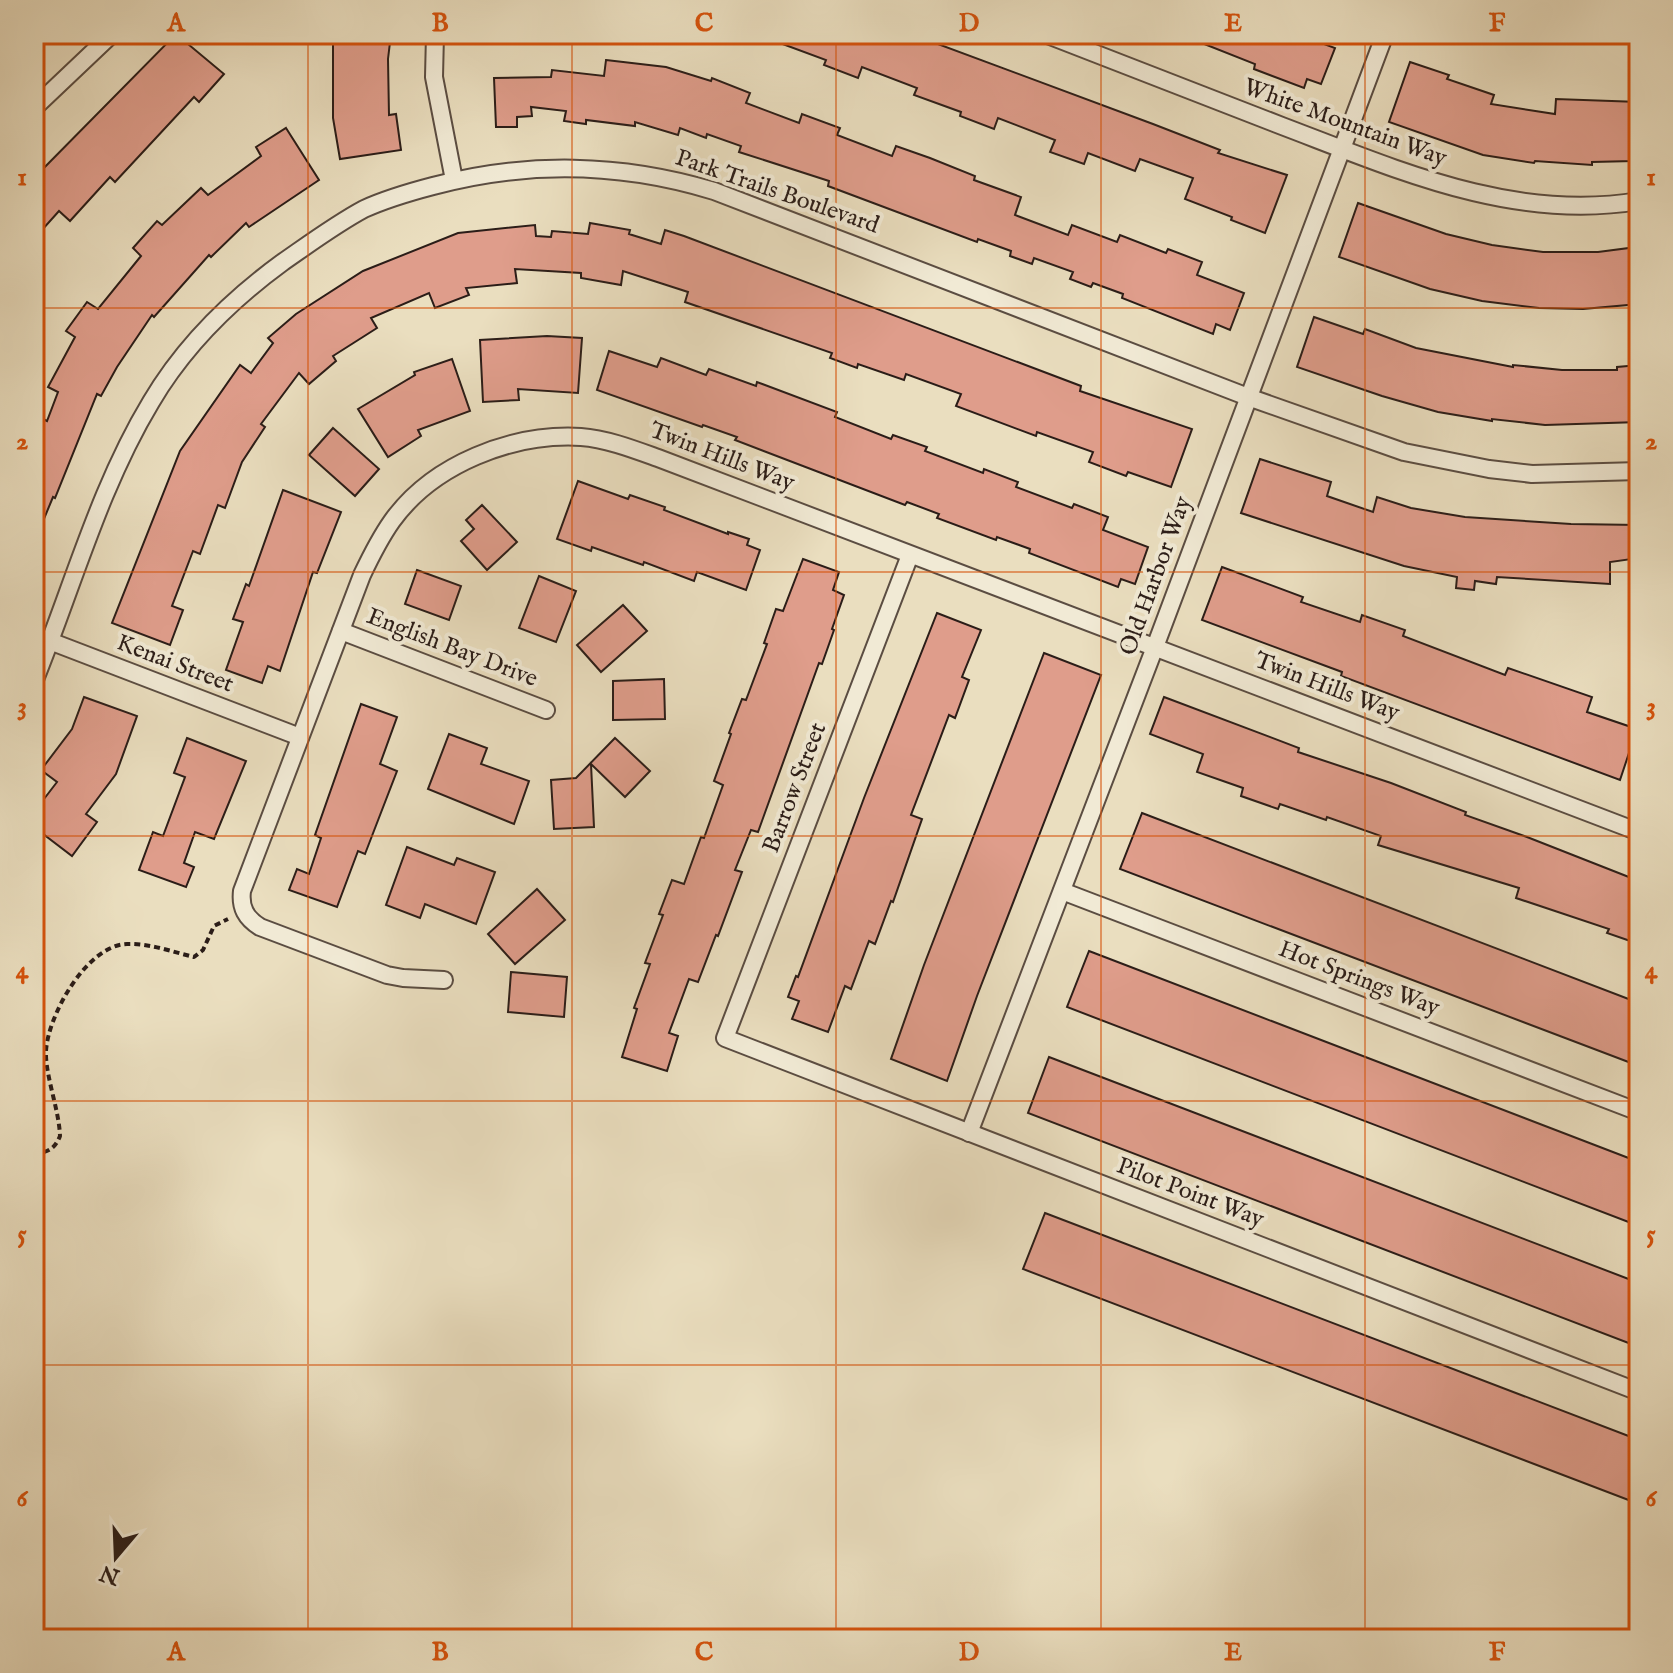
<svg xmlns="http://www.w3.org/2000/svg" width="1673" height="1673" font-family="'IM FELL English',serif">
  <style>
    .building { fill: #df9d8b; stroke: #2b1d18; stroke-width: 2 }
    .lines { fill: none; stroke-linecap: round; stroke-linejoin: round }
    .minor-casing { stroke: #5b4d42; stroke-width: 20 }
    .path { stroke: #2b1d18; stroke-width: 4; stroke-dasharray: 6 4; stroke-linecap: butt }
    .minor { stroke: #f1ead5; stroke-width: 16 }
    .grid { fill: none; stroke: #d5530d; stroke-width: 2; stroke-opacity: 0.55 }
    .labels { text-anchor: middle; dominant-baseline: central; stroke-width: 8; stroke-linejoin: round; paint-order: stroke }
    .street-label { font-size: 24px; fill: #2b1d18; stroke: #f1ead5 }
    .neatline { fill: none; stroke: #d5530d; stroke-width: 3 }
    .grid-label { font-size: 26px; text-anchor: middle; font-weight: bold; fill: #d5530d }
  </style>
  <rect width="100%" height="100%" fill="#eadebf"/>
  <filter id="stains"><feTurbulence type="fractalNoise" baseFrequency=".0025" numOctaves="4"/><feColorMatrix values="0 0 0 0 .2 0 0 0 0 .09 0 0 0 0 .02 0 0 0 .5 -.17"/></filter>
  <radialGradient id="worn" r=".72"><stop offset=".6" stop-color="#630" stop-opacity="0"/><stop offset="1" stop-color="#630" stop-opacity=".3"/></radialGradient>
  <g class="building">
    <path d="M 176,34 L 224,74 L 199,102 L 194,97 L 115,182 L 110,177 L 70,221 L 59,211 L 34,239 L 34,178 Z"/>
    <path d="M 333,34 L 391,34 L 388,59 L 389,115 L 396,114 L 401,150 L 340,159 L 333,118 Z"/>
    <path d="M 761,34 L 911,34 L 1153,124 L 1220,150 L 1218,153 L 1287,175 L 1265,233 L 1231,220 L 1232,217 L 1185,199 L 1193,178 L 1140,159 L 1135,171 L 1088,153 L 1084,164 L 1050,152 L 1055,140 L 998,118 L 994,129 L 960,116 L 961,112 L 914,95 L 917,88 L 862,67 L 858,78 L 824,65 L 826,60 L 761,36 Z"/>
    <path d="M 1179,34 L 1297,34 L 1335,48 L 1321,84 L 1307,79 L 1304,88 L 1254,69 L 1255,64 Z"/>
    <path d="M 606,60 L 666,67 L 711,81 L 712,78 L 750,93 L 746,103 L 799,123 L 802,114 L 840,128 L 837,135 L 892,156 L 896,146 L 930,158 L 975,176 L 974,180 L 1021,197 L 1015,215 L 1068,235 L 1072,225 L 1117,242 L 1120,235 L 1166,253 L 1168,249 L 1202,262 L 1197,275 L 1244,293 L 1230,330 L 1216,324 L 1213,334 L 1122,298 L 1123,294 L 1093,283 L 1091,287 L 1070,279 L 1073,272 L 1034,258 L 1032,264 L 1010,256 L 1011,251 L 978,239 L 977,242 L 828,186 L 829,181 L 739,152 L 741,146 L 707,134 L 706,138 L 680,128 L 678,135 L 635,122 L 635,126 L 586,120 L 586,124 L 564,121 L 566,111 L 531,107 L 532,116 L 517,117 L 517,127 L 496,127 L 494,78 L 551,77 L 552,70 L 604,76 Z"/>
    <path d="M 1410,62 L 1449,75 L 1447,79 L 1494,95 L 1491,104 L 1555,114 L 1556,99 L 1639,102 L 1639,139 L 1632,140 L 1633,161 L 1592,162 L 1592,165 L 1535,161 L 1534,163 L 1483,155 L 1389,122 Z"/>
    <path d="M 286,128 L 319,180 L 249,227 L 246,223 L 211,257 L 209,255 L 154,317 L 152,315 L 117,367 L 101,396 L 97,394 L 55,498 L 53,497 L 34,543 L 34,436 L 41,418 L 47,421 L 58,392 L 48,387 L 75,337 L 66,331 L 87,302 L 98,309 L 141,256 L 133,248 L 157,221 L 162,225 L 201,188 L 208,195 L 261,156 L 256,147 Z"/>
    <path d="M 1358,203 L 1446,234 L 1492,245 L 1543,252 L 1598,252 L 1637,247 L 1639,304 L 1583,309 L 1539,308 L 1482,301 L 1430,289 L 1339,257 Z"/>
    <path d="M 590,223 L 630,230 L 629,234 L 661,244 L 665,230 L 684,236 L 1081,386 L 1080,391 L 1192,429 L 1171,487 L 1128,472 L 1126,476 L 1089,462 L 1093,452 L 1037,432 L 1036,436 L 956,406 L 961,394 L 906,374 L 904,380 L 858,364 L 857,368 L 830,358 L 832,353 L 685,302 L 688,292 L 623,271 L 621,285 L 581,278 L 581,273 L 515,269 L 517,283 L 466,288 L 469,295 L 435,308 L 429,293 L 371,318 L 377,328 L 333,356 L 336,361 L 309,384 L 299,373 L 261,424 L 265,427 L 242,462 L 225,508 L 218,505 L 200,554 L 193,551 L 172,606 L 183,610 L 170,645 L 112,623 L 180,451 L 240,365 L 251,373 L 273,343 L 268,338 L 296,314 L 363,271 L 458,233 L 535,225 L 536,236 L 551,237 L 552,231 L 588,234 Z"/>
    <path d="M 1314,317 L 1363,334 L 1365,329 L 1416,348 L 1513,367 L 1513,365 L 1562,370 L 1617,370 L 1617,367 L 1639,365 L 1639,422 L 1545,425 L 1492,419 L 1492,421 L 1438,412 L 1382,396 L 1297,367 Z"/>
    <path d="M 547,336 L 582,338 L 578,393 L 518,389 L 519,400 L 483,402 L 480,340 Z"/>
    <path d="M 609,351 L 657,367 L 661,358 L 706,375 L 709,369 L 756,386 L 757,382 L 837,412 L 835,417 L 891,439 L 893,435 L 927,447 L 925,451 L 983,473 L 984,469 L 1018,482 L 1016,487 L 1072,508 L 1074,504 L 1108,517 L 1103,530 L 1148,547 L 1135,584 L 1121,579 L 1118,587 L 1029,553 L 1030,549 L 997,537 L 996,540 L 937,518 L 939,514 L 907,502 L 905,505 L 735,440 L 737,437 L 703,425 L 702,427 L 597,390 Z"/>
    <path d="M 452,359 L 470,411 L 418,430 L 421,436 L 388,457 L 358,409 L 415,375 L 414,372 Z"/>
    <path d="M 333,428 L 379,469 L 355,496 L 309,455 Z"/>
    <path d="M 1260,459 L 1331,482 L 1327,496 L 1373,512 L 1377,497 L 1411,508 L 1465,517 L 1571,524 L 1639,525 L 1639,558 L 1610,562 L 1610,584 L 1497,577 L 1496,584 L 1475,581 L 1474,590 L 1456,588 L 1457,577 L 1404,566 L 1241,513 Z"/>
    <path d="M 578,481 L 628,499 L 630,495 L 665,507 L 664,510 L 728,534 L 728,532 L 749,539 L 747,545 L 760,550 L 746,590 L 697,572 L 694,581 L 644,562 L 643,565 L 592,547 L 591,551 L 557,539 Z"/>
    <path d="M 283,490 L 341,512 L 317,573 L 313,572 L 280,671 L 268,666 L 262,683 L 226,670 L 243,622 L 233,619 L 246,584 L 249,586 Z"/>
    <path d="M 482,505 L 517,542 L 487,570 L 461,541 L 474,529 L 466,520 Z"/>
    <path d="M 803,559 L 839,572 L 833,590 L 844,595 L 832,629 L 834,630 L 822,664 L 819,663 L 758,832 L 751,830 L 735,870 L 742,872 L 718,936 L 716,935 L 698,982 L 689,979 L 669,1033 L 678,1036 L 667,1071 L 622,1057 L 637,1009 L 634,1008 L 650,964 L 645,963 L 663,915 L 659,914 L 672,880 L 684,884 L 701,837 L 704,838 L 723,785 L 714,781 L 731,734 L 729,733 L 742,699 L 746,700 L 767,644 L 764,643 L 776,609 L 783,611 Z"/>
    <path d="M 1222,567 L 1303,597 L 1301,602 L 1360,622 L 1362,615 L 1405,630 L 1403,636 L 1505,675 L 1508,668 L 1592,697 L 1587,712 L 1637,729 L 1620,780 L 1341,676 L 1342,672 L 1202,620 Z"/>
    <path d="M 417,570 L 461,586 L 449,620 L 405,604 Z"/>
    <path d="M 539,576 L 576,591 L 556,642 L 519,628 Z"/>
    <path d="M 623,605 L 647,631 L 601,672 L 577,645 Z"/>
    <path d="M 937,613 L 981,630 L 962,677 L 969,680 L 955,718 L 949,715 L 911,815 L 922,819 L 893,902 L 891,901 L 875,944 L 869,941 L 851,989 L 845,986 L 828,1032 L 792,1019 L 799,1001 L 788,997 L 796,976 L 798,977 L 864,798 Z"/>
    <path d="M 1044,653 L 1101,675 L 977,996 L 947,1081 L 891,1059 L 924,965 Z"/>
    <path d="M 664,679 L 665,719 L 613,720 L 613,681 Z"/>
    <path d="M 84,697 L 137,716 L 116,774 L 86,814 L 97,822 L 72,856 L 34,827 L 34,812 L 57,782 L 41,770 L 72,729 Z"/>
    <path d="M 1164,697 L 1299,748 L 1298,752 L 1391,783 L 1466,812 L 1465,815 L 1527,837 L 1639,881 L 1639,944 L 1607,933 L 1609,929 L 1516,898 L 1519,888 L 1378,845 L 1381,836 L 1327,817 L 1326,820 L 1280,804 L 1278,809 L 1241,796 L 1243,788 L 1197,772 L 1203,754 L 1150,734 Z"/>
    <path d="M 361,704 L 397,717 L 380,764 L 397,771 L 365,854 L 358,851 L 337,907 L 289,890 L 297,869 L 309,874 L 321,838 L 315,835 Z"/>
    <path d="M 449,734 L 487,748 L 481,764 L 529,781 L 514,824 L 428,789 Z"/>
    <path d="M 187,738 L 246,761 L 214,839 L 195,832 L 184,863 L 194,867 L 186,887 L 139,870 L 153,832 L 163,836 L 185,777 L 174,773 Z"/>
    <path d="M 615,738 L 650,771 L 625,797 L 591,764 L 594,827 L 554,829 L 551,780 L 576,778 Z"/>
    <path d="M 1142,813 L 1639,1003 L 1639,1066 L 1120,869 Z"/>
    <path d="M 407,847 L 454,865 L 457,858 L 495,872 L 476,924 L 425,904 L 420,918 L 386,905 Z"/>
    <path d="M 537,889 L 565,920 L 515,964 L 488,934 Z"/>
    <path d="M 1089,951 L 1639,1162 L 1639,1226 L 1067,1007 Z"/>
    <path d="M 511,972 L 567,977 L 564,1017 L 508,1012 Z"/>
    <path d="M 1049,1057 L 1639,1283 L 1639,1347 L 1028,1113 Z"/>
    <path d="M 1045,1213 L 1639,1440 L 1639,1504 L 1023,1269 Z"/>
  </g>
  <g class="lines">
    <g class="minor-casing">
      <g id="minor">
        <path d="M 435,34 L 434,77 L 454,180"/>
        <path d="M 1045,34 C 1124,65 1203,95 1282,126 C 1398,170 1513,222 1639,201"/>
        <path d="M 34,108 L 112,34"/>
        <path d="M 910,555 L 725,1038 L 1639,1392"/>
        <path d="M 341,631 L 546,710"/>
        <path d="M 34,635 L 300,737"/>
        <path d="M 34,682 C 72,589 99,488 151,402 C 184,346 231,300 283,262 C 309,244 336,224 364,209 C 386,199 410,192 433,186 C 526,161 622,163 714,191 L 1248,397 L 1404,452 L 1489,469 L 1532,474 L 1639,471"/>
        <path d="M 1062,891 L 1639,1112"/>
        <path d="M 444,980 L 403,978 L 387,975 L 260,927 C 246,918 240,908 242,891 L 362,575 C 371,556 380,538 392,521 C 433,464 512,433 581,437 C 607,439 633,449 658,458 L 1639,832"/>
        <path d="M 969,1133 L 1155,647 L 1385,34"/>
      </g>
    </g>
    <path class="path" d="M 34,1154 C 48,1152 55,1149 60,1136 C 59,1109 45,1075 46,1051 C 48,1015 87,945 127,944 C 149,943 173,952 194,957 L 203,950 L 214,926 L 228,919"/>
    <use href="#minor" class="minor"/>
  </g>
  <path class="grid" d="M 308,34 L 308,1639M 572,34 L 572,1639M 836,34 L 836,1639M 1101,34 L 1101,1639M 1365,34 L 1365,1639M 34,308 L 1639,308M 34,572 L 1639,572M 34,836 L 1639,836M 34,1101 L 1639,1101M 34,1365 L 1639,1365"/>
  <g class="labels">
    <g class="street-label">
      <text transform="translate(1345 123) rotate(20)">White Mountain Way</text>
      <text transform="translate(777 192) rotate(19)">Park Trails Boulevard</text>
      <text transform="translate(722 457) rotate(21)">Twin Hills Way</text>
      <text transform="translate(1156 576) rotate(-70)">Old Harbor Way</text>
      <text transform="translate(452 648) rotate(21)">English Bay Drive</text>
      <text transform="translate(175 664) rotate(21)">Kenai Street</text>
      <text transform="translate(1327 687) rotate(21)">Twin Hills Way</text>
      <text transform="translate(795 788) rotate(-69)">Barrow Street</text>
      <text transform="translate(1359 979) rotate(21)">Hot Springs Way</text>
      <text transform="translate(1190 1193) rotate(21)">Pilot Point Way</text>
    </g>
  </g>
  <rect width="1673" height="1673" fill="none" stroke="#eadebf" stroke-width="88"/>
  <g transform="translate(116 1557) rotate(199)" stroke="#f1ead5" stroke-width="6" paint-order="stroke">
  <path d="M0-6L14 30L0 20L-14 30Z" fill="#2b1d18"/>
  <text y="-12" font-size="22" font-weight="bold" text-anchor="middle" fill="#2b1d18">N</text>
  </g>
  <rect x="44" y="44" width="1585" height="1585" class="neatline"/>
  <g class="grid-label">
    <text x="176" y="31">A</text>
    <text x="440" y="31">B</text>
    <text x="704" y="31">C</text>
    <text x="969" y="31">D</text>
    <text x="1233" y="31">E</text>
    <text x="1497" y="31">F</text>
    <text x="22" y="185">1</text>
    <text x="1651" y="185">1</text>
    <text x="22" y="449">2</text>
    <text x="1651" y="449">2</text>
    <text x="22" y="714">3</text>
    <text x="1651" y="714">3</text>
    <text x="22" y="978">4</text>
    <text x="1651" y="978">4</text>
    <text x="22" y="1242">5</text>
    <text x="1651" y="1242">5</text>
    <text x="22" y="1506">6</text>
    <text x="1651" y="1506">6</text>
    <text x="176" y="1660">A</text>
    <text x="440" y="1660">B</text>
    <text x="704" y="1660">C</text>
    <text x="969" y="1660">D</text>
    <text x="1233" y="1660">E</text>
    <text x="1497" y="1660">F</text>
  </g>
  <rect width="100%" height="100%" filter="url(#stains)"/>
  <rect width="100%" height="100%" fill="url(#worn)"/>
</svg>
